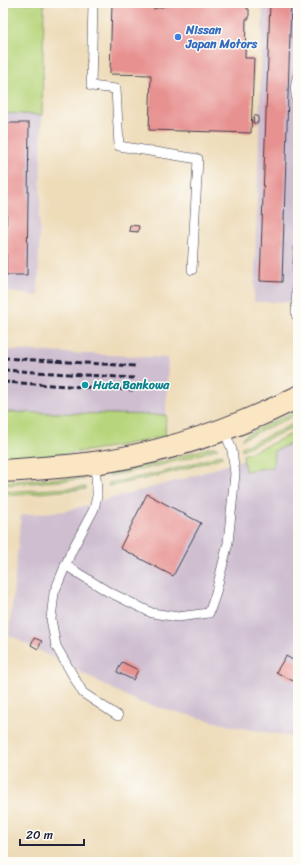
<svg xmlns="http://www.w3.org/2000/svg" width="301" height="865" font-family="Sriracha,sans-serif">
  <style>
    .industrial { fill: #cebed0 }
    .green { fill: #b7d57c; stroke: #6c7c5c }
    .building { fill: #e79291 }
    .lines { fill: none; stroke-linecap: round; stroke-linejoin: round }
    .lane-casing { stroke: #413e4e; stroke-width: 10 }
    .secondary-casing { stroke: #413e4e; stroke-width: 24 }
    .lane { stroke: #fff; stroke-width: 9 }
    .secondary { stroke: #fbe6c4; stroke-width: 22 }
    .rail { stroke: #22223b; stroke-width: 3; stroke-dasharray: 6 3; stroke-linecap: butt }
    .shop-dot { fill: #3f7fe0; stroke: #fdfcf7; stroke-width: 1.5 }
    .culture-dot { fill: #0f9aa8; stroke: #fdfcf7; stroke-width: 1.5 }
    .labels { text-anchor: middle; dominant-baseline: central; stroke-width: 3; stroke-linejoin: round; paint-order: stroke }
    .shop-label { font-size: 12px; font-weight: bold; fill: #366cbe; stroke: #fdfcf7; text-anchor: start }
    .culture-label { font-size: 12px; font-weight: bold; fill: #0d838f; stroke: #fdfcf7; text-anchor: start }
  </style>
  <rect width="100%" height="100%" fill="#fdfcf7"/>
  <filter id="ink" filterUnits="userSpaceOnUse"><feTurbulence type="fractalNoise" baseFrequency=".025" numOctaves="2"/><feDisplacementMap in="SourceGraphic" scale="8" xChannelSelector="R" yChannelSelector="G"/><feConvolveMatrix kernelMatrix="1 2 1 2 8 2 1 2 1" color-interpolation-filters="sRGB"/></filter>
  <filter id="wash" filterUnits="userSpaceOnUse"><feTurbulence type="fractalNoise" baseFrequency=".012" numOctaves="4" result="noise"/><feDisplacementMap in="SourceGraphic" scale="16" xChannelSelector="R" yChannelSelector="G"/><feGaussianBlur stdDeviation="0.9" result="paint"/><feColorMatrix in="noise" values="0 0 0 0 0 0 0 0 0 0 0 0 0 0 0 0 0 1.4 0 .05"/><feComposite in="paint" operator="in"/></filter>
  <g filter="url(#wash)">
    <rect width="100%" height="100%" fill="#eedcb9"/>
    <g class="industrial">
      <path d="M 263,3 L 298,3 L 298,302 L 254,302 Z"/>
      <path d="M 3,113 L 42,115 L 38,296 L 3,291 Z"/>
      <path d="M 3,348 L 10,350 L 168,358 L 166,415 L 3,412 Z"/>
      <path d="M 298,434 L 298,738 L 231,726 L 138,702 L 9,635 L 21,515 L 65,511 L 190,477 L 256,455 Z"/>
    </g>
    <g class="green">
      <path d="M 3,3 L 44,3 L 42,115 L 3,113 Z"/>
      <path d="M 298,410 L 298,414 L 242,439 L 247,434 Z"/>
      <path d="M 3,412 L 166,415 L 165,436 C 111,449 59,456 3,459 Z"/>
      <path d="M 298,422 L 298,425 L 295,427 L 242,450 L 242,447 L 263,438 Z"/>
      <path d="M 298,431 L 298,440 L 274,451 L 273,467 L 245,471 L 243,455 L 266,446 Z"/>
      <path d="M 211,447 L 214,447 L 218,448 C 182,461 146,469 109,476 L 112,473 L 116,472 L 165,461 Z"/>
      <path d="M 222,454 L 222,457 C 185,470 147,479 108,486 L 109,483 L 164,472 L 208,459 Z"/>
      <path d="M 78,477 L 85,479 L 3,485 L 3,482 Z"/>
      <path d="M 86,487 L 86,489 L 3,496 L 3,492 Z"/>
    </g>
    <g id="blocks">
      <g class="building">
        <path d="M 112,3 L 153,3 L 153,9 L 177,3 L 247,3 L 247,9 L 249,9 L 249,19 L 246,19 L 245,58 L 254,58 L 251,133 L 149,130 L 151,75 L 110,74 Z"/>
        <path d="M 270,3 L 291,3 L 282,282 L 260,281 Z"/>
        <path d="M 254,116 L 258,116 L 258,123 L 253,123 Z"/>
        <path d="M 7,123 L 29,123 L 27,275 L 6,275 Z"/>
        <path d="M 130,225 L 139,226 L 138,232 L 129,231 Z"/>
        <path d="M 147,494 L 201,523 L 173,576 L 120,548 Z"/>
        <path d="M 34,638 L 42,641 L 38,649 L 31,645 Z"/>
        <path d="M 286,656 L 298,663 L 298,672 L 293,681 L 276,672 Z"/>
        <path d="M 122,662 L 138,670 L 133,680 L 117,672 Z"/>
      </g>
    </g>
  </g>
  <g filter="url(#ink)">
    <use href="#blocks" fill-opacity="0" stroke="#413e4e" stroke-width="1"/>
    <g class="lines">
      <g class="lane-casing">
        <g id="lane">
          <path d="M 93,3 L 91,86 L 116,89 L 119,146 L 198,159 L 192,270"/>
          <path d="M 298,75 C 294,84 295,94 298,104"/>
          <path d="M 298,249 L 296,315 L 298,315"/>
          <path d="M 95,463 L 97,491 L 97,496 L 94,509 L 71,552 L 54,593 L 51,619 L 56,646 L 83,693 L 118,716"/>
          <path d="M 65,565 L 107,591 L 152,613 L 178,617 L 209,613 L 215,596 L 228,543 L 235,474 L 232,450 L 224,430"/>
        </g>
      </g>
      <g class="secondary-casing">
        <path id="secondary" d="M 3,471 C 33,469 64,467 94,463 C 165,453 234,429 298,397"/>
      </g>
      <use href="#lane" class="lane"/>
      <use href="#secondary" class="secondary"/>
      <g class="rail">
        <path d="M 3,358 L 135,366"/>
        <path d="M 3,370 L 134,378"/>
        <path d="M 3,382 L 133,390"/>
      </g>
    </g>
  </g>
  <circle class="shop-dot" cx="178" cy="37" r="4"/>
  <circle class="culture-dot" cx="85" cy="385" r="4"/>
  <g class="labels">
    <g class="shop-label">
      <text x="186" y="30">Nissan<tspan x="186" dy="14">Japan Motors</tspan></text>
    </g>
    <g class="culture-label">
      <text x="93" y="385">Huta Bankowa</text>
    </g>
  </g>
  <rect width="301" height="865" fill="none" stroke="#fdfcf7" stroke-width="16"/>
  <path d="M20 839v6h64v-6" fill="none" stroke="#22223b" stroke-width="2"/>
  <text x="26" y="839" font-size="12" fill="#22223b" stroke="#fdfcf7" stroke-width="3" paint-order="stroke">20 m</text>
</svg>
